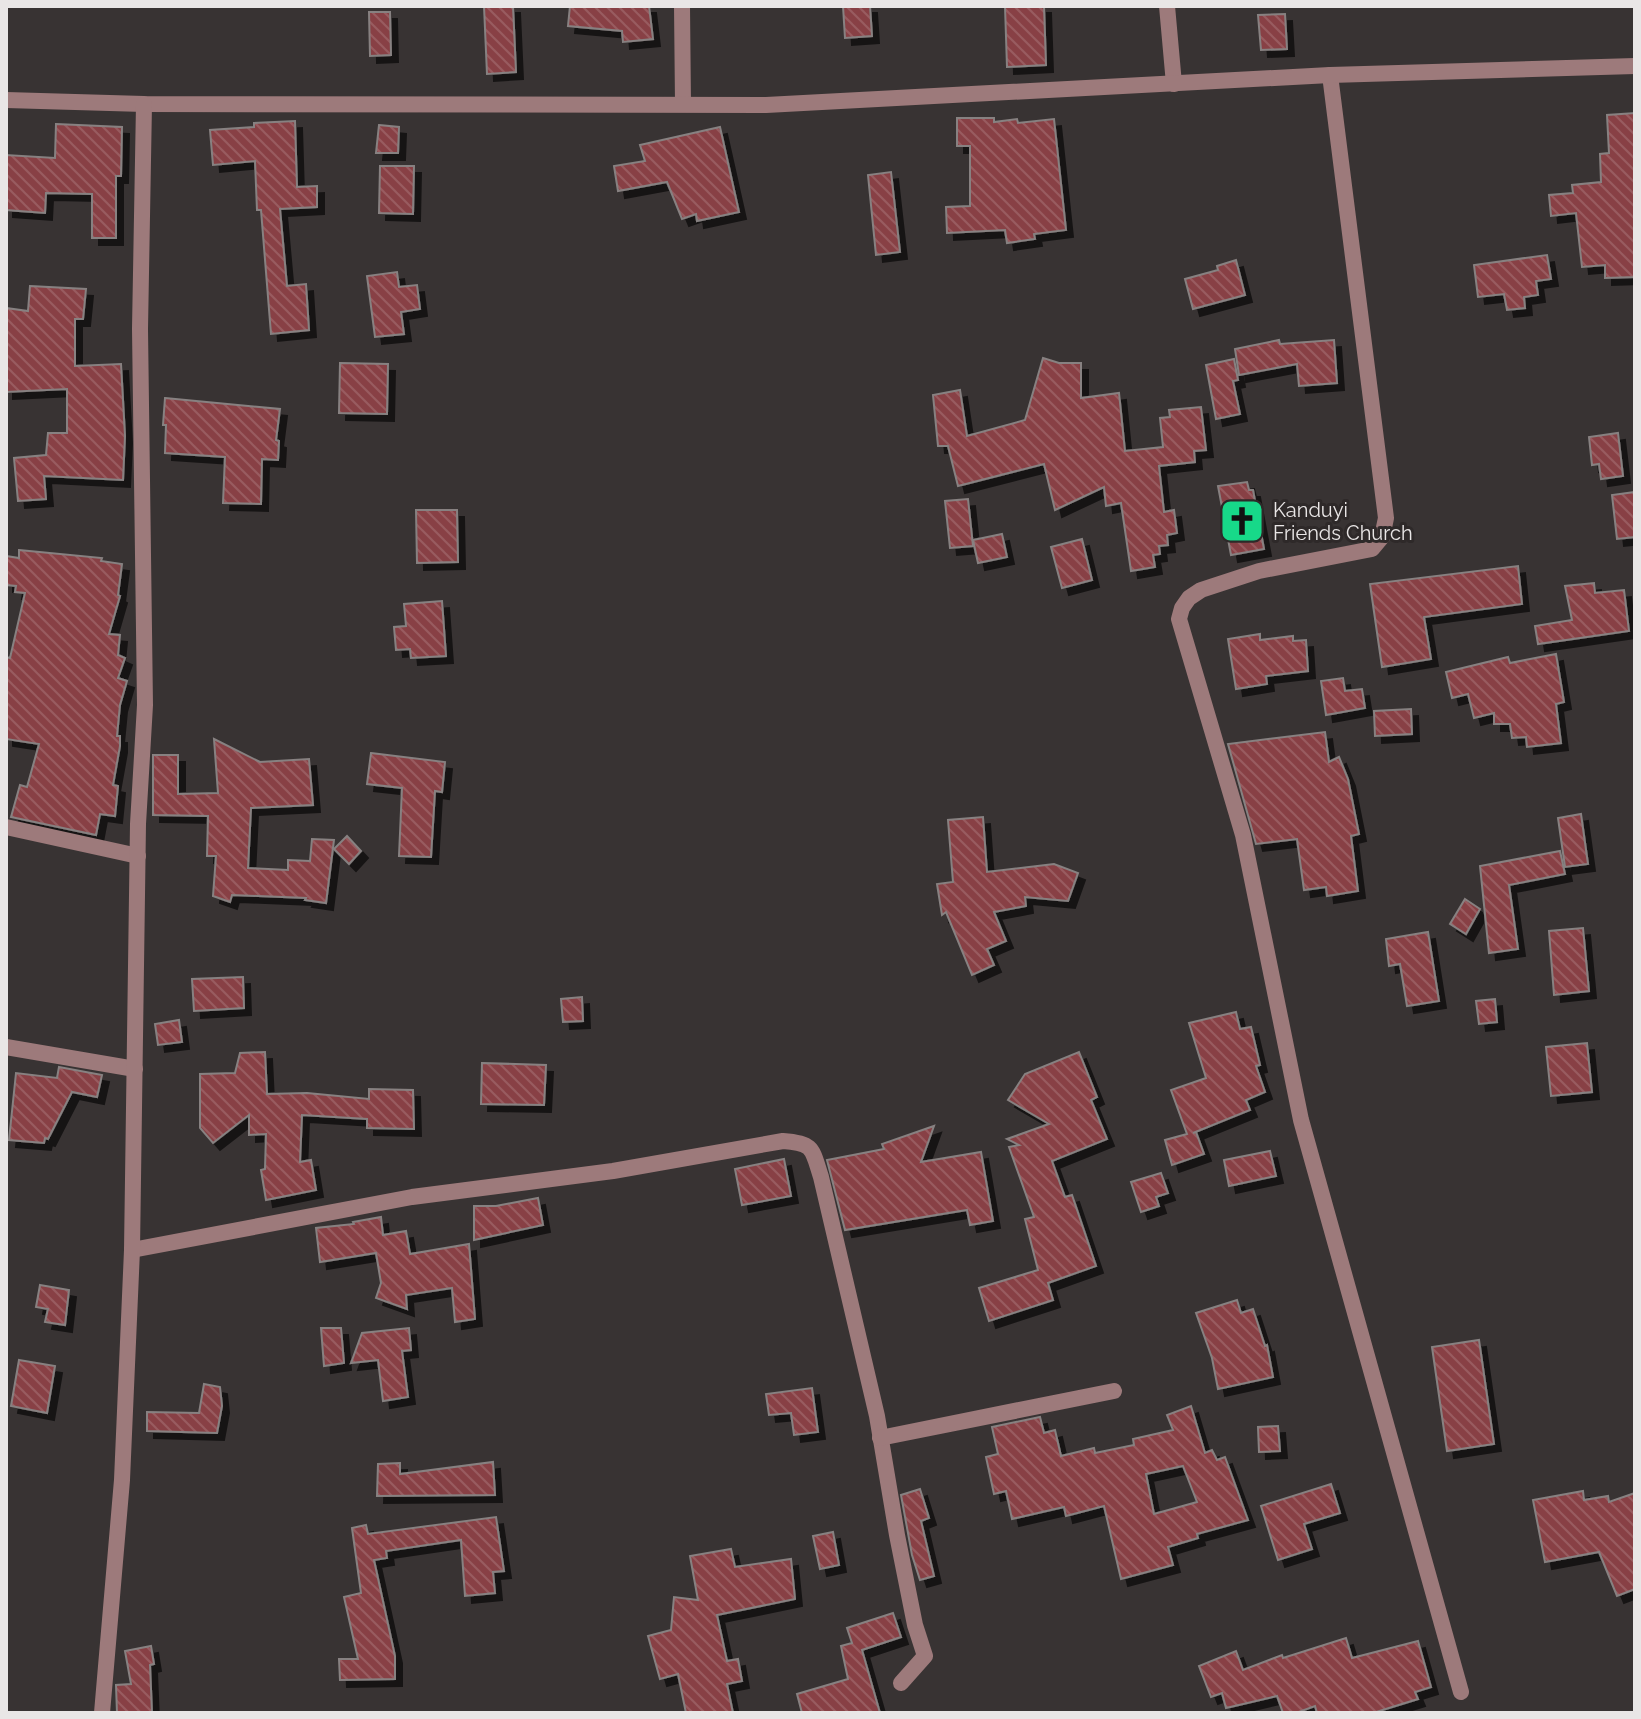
<svg xmlns="http://www.w3.org/2000/svg" width="1641" height="1719" font-family="Raleway,sans-serif">
  <style>
    .building { fill: url(#building-back-hatch); stroke: #878181; stroke-width: 2; fill-rule: evenodd; filter: url(#shadow) }
    .lines { fill: none; stroke-linecap: round; stroke-linejoin: round }
    .minor { stroke: #9d7a7b; stroke-width: 16 }
    .labels { text-anchor: middle; dominant-baseline: central; stroke-width: 6; stroke-linejoin: round; paint-order: stroke }
    .poi-label { font-size: 20px; fill: #e9e6e6; stroke: #2e2929; text-anchor: start }
  </style>
  <defs>
    <pattern id="building-back-hatch" width="6" height="6" patternUnits="userSpaceOnUse" patternTransform="scale(2)"><rect width="6" height="6" fill="#884145"/><path d="M-1 5l2 2M0 0l6 6M5-1l2 2" fill="none" stroke="#995c60"/></pattern>
    <filter id="shadow"><feDropShadow dx="7" dy="7" stdDeviation="0" flood-color="#0009"/></filter>
  </defs>
  <rect width="100%" height="100%" fill="#383333"/>
  <g class="building">
    <path d="M 484,6 L 513,6 L 516,72 L 487,74 Z"/>
    <path d="M 570,6 L 649,6 L 653,39 L 623,42 L 622,31 L 568,26 Z"/>
    <path d="M 843,6 L 870,6 L 872,36 L 845,38 Z"/>
    <path d="M 1005,6 L 1044,6 L 1046,65 L 1007,67 Z"/>
    <path d="M 369,12 L 390,12 L 391,55 L 370,56 Z"/>
    <path d="M 1285,14 L 1287,49 L 1261,50 L 1258,15 Z"/>
    <path d="M 1635,113 L 1635,277 L 1605,278 L 1605,265 L 1582,267 L 1576,213 L 1551,216 L 1549,195 L 1573,193 L 1572,185 L 1601,182 L 1600,154 L 1609,153 L 1607,115 Z"/>
    <path d="M 957,118 L 994,118 L 994,122 L 1017,119 L 1018,123 L 1054,119 L 1066,230 L 1034,234 L 1035,239 L 1007,243 L 1005,230 L 947,233 L 946,207 L 970,206 L 970,146 L 957,146 Z"/>
    <path d="M 295,121 L 297,187 L 317,186 L 317,207 L 280,209 L 287,286 L 306,284 L 309,330 L 271,334 L 261,210 L 257,210 L 255,161 L 213,165 L 210,130 L 254,127 L 254,123 Z"/>
    <path d="M 56,124 L 122,127 L 121,176 L 116,176 L 116,238 L 92,238 L 92,194 L 46,193 L 45,213 L 6,210 L 6,155 L 55,158 Z"/>
    <path d="M 379,125 L 399,127 L 398,153 L 376,153 Z"/>
    <path d="M 720,127 L 739,212 L 697,221 L 696,214 L 682,219 L 667,182 L 618,191 L 614,166 L 645,161 L 640,145 Z"/>
    <path d="M 380,166 L 414,166 L 413,214 L 379,213 Z"/>
    <path d="M 891,172 L 900,252 L 876,255 L 868,175 Z"/>
    <path d="M 1547,255 L 1551,279 L 1536,281 L 1538,295 L 1524,297 L 1525,308 L 1507,310 L 1504,294 L 1478,297 L 1474,265 Z"/>
    <path d="M 1236,260 L 1245,295 L 1193,309 L 1185,279 L 1218,270 L 1217,266 Z"/>
    <path d="M 397,272 L 399,287 L 417,285 L 420,309 L 401,312 L 404,334 L 375,337 L 367,276 Z"/>
    <path d="M 30,286 L 86,289 L 83,319 L 75,319 L 75,366 L 121,364 L 125,436 L 123,480 L 44,476 L 46,499 L 18,501 L 14,458 L 46,455 L 48,433 L 67,433 L 67,389 L 6,392 L 6,308 L 28,311 Z"/>
    <path d="M 1279,340 L 1280,344 L 1334,340 L 1337,383 L 1299,386 L 1297,364 L 1239,375 L 1235,349 Z"/>
    <path d="M 1043,358 L 1059,363 L 1081,363 L 1081,398 L 1119,393 L 1125,451 L 1163,447 L 1160,418 L 1170,417 L 1169,410 L 1201,407 L 1206,450 L 1194,451 L 1195,462 L 1159,466 L 1164,512 L 1174,510 L 1177,533 L 1167,535 L 1168,545 L 1159,546 L 1160,554 L 1153,555 L 1155,567 L 1131,571 L 1121,503 L 1106,506 L 1104,487 L 1055,510 L 1044,464 L 958,486 L 948,446 L 938,446 L 933,395 L 960,390 L 967,436 L 1025,420 Z"/>
    <path d="M 1234,359 L 1238,380 L 1233,381 L 1240,414 L 1216,419 L 1206,365 Z"/>
    <path d="M 340,363 L 388,364 L 387,414 L 339,413 Z"/>
    <path d="M 165,398 L 280,409 L 276,440 L 279,441 L 278,460 L 262,459 L 261,504 L 223,503 L 225,457 L 165,453 L 166,425 L 163,425 Z"/>
    <path d="M 1618,433 L 1623,476 L 1601,479 L 1599,464 L 1592,465 L 1589,437 Z"/>
    <path d="M 1247,482 L 1249,490 L 1253,490 L 1264,549 L 1231,555 L 1218,486 Z"/>
    <path d="M 1635,492 L 1635,537 L 1617,539 L 1612,495 Z"/>
    <path d="M 968,499 L 973,546 L 950,548 L 945,501 Z"/>
    <path d="M 416,510 L 457,510 L 458,562 L 417,563 Z"/>
    <path d="M 1002,534 L 1007,557 L 978,563 L 973,540 Z"/>
    <path d="M 1082,539 L 1092,580 L 1062,588 L 1051,547 Z"/>
    <path d="M 19,550 L 102,558 L 101,561 L 122,564 L 118,595 L 120,596 L 109,634 L 120,635 L 118,655 L 125,658 L 118,678 L 127,681 L 120,705 L 117,736 L 120,736 L 120,746 L 113,785 L 118,786 L 115,816 L 100,814 L 96,835 L 11,817 L 20,785 L 27,787 L 39,744 L 6,739 L 6,657 L 10,658 L 25,593 L 15,592 L 16,586 L 6,585 L 6,556 L 19,558 Z"/>
    <path d="M 1518,566 L 1522,604 L 1424,617 L 1431,659 L 1382,667 L 1370,584 Z"/>
    <path d="M 1594,583 L 1595,593 L 1624,590 L 1629,631 L 1538,644 L 1535,626 L 1572,620 L 1565,586 Z"/>
    <path d="M 442,601 L 446,656 L 411,658 L 410,649 L 396,650 L 394,627 L 406,626 L 404,604 Z"/>
    <path d="M 1260,634 L 1260,640 L 1293,636 L 1293,641 L 1306,640 L 1308,671 L 1266,676 L 1267,684 L 1236,689 L 1228,639 Z"/>
    <path d="M 1556,654 L 1564,702 L 1556,704 L 1561,743 L 1527,747 L 1526,737 L 1512,738 L 1510,724 L 1494,724 L 1494,713 L 1474,718 L 1468,694 L 1452,698 L 1446,672 L 1508,657 L 1510,663 Z"/>
    <path d="M 1343,678 L 1345,691 L 1362,689 L 1365,708 L 1326,715 L 1321,681 Z"/>
    <path d="M 1411,709 L 1412,734 L 1375,736 L 1374,711 Z"/>
    <path d="M 1325,732 L 1329,762 L 1339,757 L 1348,779 L 1359,834 L 1351,836 L 1358,891 L 1327,896 L 1326,887 L 1304,890 L 1297,839 L 1256,844 L 1228,744 Z"/>
    <path d="M 214,739 L 260,762 L 309,759 L 313,805 L 251,808 L 248,868 L 288,870 L 288,860 L 310,861 L 312,839 L 334,840 L 326,903 L 305,900 L 306,898 L 232,895 L 230,902 L 213,896 L 216,856 L 207,856 L 208,816 L 153,815 L 153,755 L 178,755 L 178,794 L 218,793 Z"/>
    <path d="M 371,753 L 445,762 L 442,792 L 435,791 L 431,857 L 399,856 L 402,788 L 367,784 Z"/>
    <path d="M 1581,814 L 1588,864 L 1565,867 L 1558,818 Z"/>
    <path d="M 983,817 L 987,872 L 1054,864 L 1078,873 L 1068,901 L 1025,897 L 1026,906 L 994,912 L 1006,941 L 987,949 L 994,965 L 972,975 L 946,912 L 942,915 L 937,884 L 953,882 L 948,820 Z"/>
    <path d="M 347,836 L 361,851 L 349,864 L 334,849 Z"/>
    <path d="M 1560,851 L 1565,874 L 1509,885 L 1518,949 L 1489,953 L 1480,866 Z"/>
    <path d="M 1465,899 L 1480,909 L 1466,934 L 1450,924 Z"/>
    <path d="M 1583,928 L 1589,991 L 1554,995 L 1549,931 Z"/>
    <path d="M 1428,932 L 1439,1001 L 1407,1006 L 1400,964 L 1389,966 L 1386,939 Z"/>
    <path d="M 243,977 L 244,1008 L 194,1011 L 192,979 Z"/>
    <path d="M 582,997 L 583,1021 L 563,1022 L 561,999 Z"/>
    <path d="M 1495,999 L 1497,1022 L 1479,1024 L 1476,1001 Z"/>
    <path d="M 1236,1012 L 1240,1029 L 1251,1027 L 1260,1065 L 1256,1066 L 1265,1092 L 1246,1100 L 1250,1110 L 1193,1133 L 1196,1132 L 1204,1154 L 1172,1165 L 1165,1140 L 1187,1134 L 1171,1090 L 1206,1078 L 1189,1023 Z"/>
    <path d="M 179,1020 L 182,1042 L 158,1045 L 155,1024 Z"/>
    <path d="M 1587,1043 L 1592,1092 L 1551,1096 L 1546,1047 Z"/>
    <path d="M 265,1052 L 267,1094 L 307,1093 L 369,1099 L 369,1089 L 413,1090 L 414,1129 L 367,1128 L 367,1119 L 302,1115 L 300,1162 L 311,1160 L 316,1190 L 266,1200 L 261,1170 L 265,1169 L 266,1134 L 249,1135 L 249,1115 L 213,1143 L 200,1128 L 200,1074 L 235,1073 L 240,1053 Z"/>
    <path d="M 1079,1052 L 1097,1097 L 1091,1100 L 1107,1139 L 1052,1161 L 1065,1197 L 1072,1195 L 1096,1266 L 1048,1283 L 1053,1300 L 989,1321 L 979,1288 L 1038,1270 L 1025,1219 L 1034,1217 L 1009,1147 L 1019,1145 L 1007,1139 L 1049,1124 L 1008,1100 L 1025,1074 Z"/>
    <path d="M 482,1063 L 546,1065 L 544,1105 L 481,1104 Z"/>
    <path d="M 59,1067 L 102,1075 L 97,1097 L 72,1092 L 48,1139 L 45,1138 L 44,1143 L 9,1140 L 16,1073 L 57,1078 Z"/>
    <path d="M 934,1126 L 921,1162 L 981,1152 L 993,1221 L 970,1225 L 967,1210 L 845,1230 L 827,1160 L 884,1149 L 882,1144 Z"/>
    <path d="M 1270,1151 L 1276,1176 L 1229,1186 L 1224,1160 Z"/>
    <path d="M 784,1159 L 791,1196 L 742,1205 L 735,1169 Z"/>
    <path d="M 1161,1173 L 1168,1193 L 1156,1197 L 1159,1206 L 1141,1212 L 1131,1182 Z"/>
    <path d="M 538,1198 L 543,1225 L 474,1240 L 474,1206 L 496,1206 Z"/>
    <path d="M 381,1217 L 383,1235 L 406,1231 L 410,1254 L 469,1244 L 475,1319 L 455,1322 L 452,1288 L 406,1295 L 407,1309 L 376,1298 L 381,1283 L 376,1253 L 320,1262 L 316,1228 L 354,1224 L 353,1222 Z"/>
    <path d="M 40,1285 L 69,1290 L 65,1325 L 45,1322 L 48,1309 L 36,1307 Z"/>
    <path d="M 1237,1300 L 1241,1313 L 1253,1309 L 1265,1346 L 1267,1345 L 1273,1377 L 1218,1389 L 1212,1358 L 1196,1313 Z"/>
    <path d="M 321,1328 L 341,1328 L 344,1363 L 324,1366 Z"/>
    <path d="M 409,1328 L 411,1350 L 402,1351 L 408,1397 L 383,1401 L 378,1360 L 351,1363 L 362,1333 Z"/>
    <path d="M 1479,1340 L 1494,1444 L 1447,1451 L 1432,1347 Z"/>
    <path d="M 19,1360 L 55,1366 L 47,1413 L 11,1406 Z"/>
    <path d="M 204,1384 L 220,1387 L 222,1406 L 217,1433 L 147,1431 L 147,1412 L 199,1413 Z"/>
    <path d="M 812,1388 L 818,1432 L 794,1435 L 791,1413 L 769,1415 L 766,1394 Z"/>
    <path d="M 1191,1406 L 1205,1453 L 1212,1450 L 1217,1460 L 1225,1457 L 1248,1520 L 1197,1534 L 1198,1538 L 1168,1547 L 1173,1565 L 1121,1579 L 1104,1506 L 1066,1516 L 1064,1507 L 1012,1519 L 1006,1491 L 994,1494 L 986,1457 L 998,1454 L 992,1427 L 1040,1417 L 1044,1433 L 1055,1430 L 1061,1456 L 1094,1448 L 1095,1453 L 1134,1445 L 1133,1439 L 1173,1430 L 1167,1415 ZM 1183,1466 L 1197,1502 L 1154,1514 L 1146,1474 Z"/>
    <path d="M 1278,1426 L 1280,1451 L 1259,1452 L 1258,1427 Z"/>
    <path d="M 493,1462 L 495,1495 L 377,1496 L 378,1464 L 400,1463 L 400,1474 Z"/>
    <path d="M 1331,1484 L 1340,1513 L 1304,1524 L 1312,1549 L 1278,1560 L 1261,1506 Z"/>
    <path d="M 920,1489 L 929,1518 L 921,1521 L 934,1576 L 920,1580 L 912,1555 L 901,1495 Z"/>
    <path d="M 1583,1491 L 1584,1500 L 1608,1496 L 1609,1502 L 1635,1493 L 1635,1589 L 1617,1596 L 1599,1552 L 1545,1562 L 1533,1500 Z"/>
    <path d="M 496,1517 L 504,1571 L 493,1572 L 495,1593 L 465,1596 L 461,1540 L 386,1551 L 387,1558 L 374,1560 L 395,1656 L 395,1679 L 340,1680 L 339,1659 L 358,1659 L 344,1597 L 361,1593 L 352,1528 L 366,1525 L 368,1534 Z"/>
    <path d="M 833,1532 L 839,1565 L 820,1569 L 813,1536 Z"/>
    <path d="M 731,1549 L 735,1567 L 791,1559 L 795,1599 L 717,1615 L 727,1661 L 738,1659 L 742,1681 L 727,1684 L 733,1713 L 686,1713 L 678,1674 L 660,1679 L 648,1636 L 671,1630 L 674,1597 L 698,1600 L 690,1556 Z"/>
    <path d="M 893,1613 L 901,1637 L 862,1650 L 880,1713 L 802,1713 L 797,1694 L 848,1679 L 841,1646 L 852,1643 L 847,1628 Z"/>
    <path d="M 1346,1638 L 1352,1658 L 1418,1641 L 1431,1687 L 1415,1692 L 1418,1699 L 1373,1713 L 1317,1713 L 1315,1706 L 1296,1713 L 1283,1713 L 1277,1696 L 1226,1708 L 1222,1693 L 1211,1697 L 1199,1666 L 1236,1651 L 1243,1670 L 1282,1655 L 1283,1658 Z"/>
    <path d="M 151,1646 L 154,1664 L 150,1665 L 152,1713 L 117,1713 L 116,1685 L 131,1684 L 125,1651 Z"/>
  </g>
  <g class="lines">
    <g class="minor">
      <path d="M 682,6 L 683,104"/>
      <path d="M 1167,6 L 1174,84"/>
      <path d="M 1330,75 L 1386,518 L 1382,537 L 1372,549 L 1259,571 L 1201,590 L 1189,598 L 1182,608 L 1179,619 L 1243,835 L 1301,1120 L 1461,1692"/>
      <path d="M 6,100 L 144,104 L 766,105 L 1330,75 L 1635,66"/>
      <path d="M 6,827 L 138,856"/>
      <path d="M 6,1047 L 135,1069"/>
      <path d="M 132,1250 L 412,1197 L 613,1171 L 783,1141 C 814,1143 812,1149 821,1177 L 877,1416 L 897,1535 L 915,1625 L 925,1656 L 901,1683"/>
      <path d="M 880,1438 L 1114,1391"/>
      <path d="M 102,1713 L 122,1480 L 132,1250 L 138,824 L 145,705 L 140,329 L 144,104"/>
    </g>
  </g>
  <defs>
    <g id="church-square" transform="scale(2.3)"><rect x="-9" y="-9" width="18" height="18" rx="4" fill="#17d989" stroke="#2e2929"/><path d="M-1.2-6h2.4v3.5h3.3v2.4h-3.3V6h-2.4V-.1h-3.3v-2.4h3.3Z" fill="#111"/></g>
  </defs>
  <g fill-rule="evenodd">
    <use href="#church-square" x="1242" y="521"/>
  </g>
  <g class="labels">
    <g class="poi-label">
      <text x="1273" y="510">Kanduyi<tspan x="1273" dy="23">Friends Church</tspan></text>
    </g>
  </g>
  <rect width="1641" height="1719" fill="none" stroke="#e9e6e6" stroke-width="16"/>
</svg>
